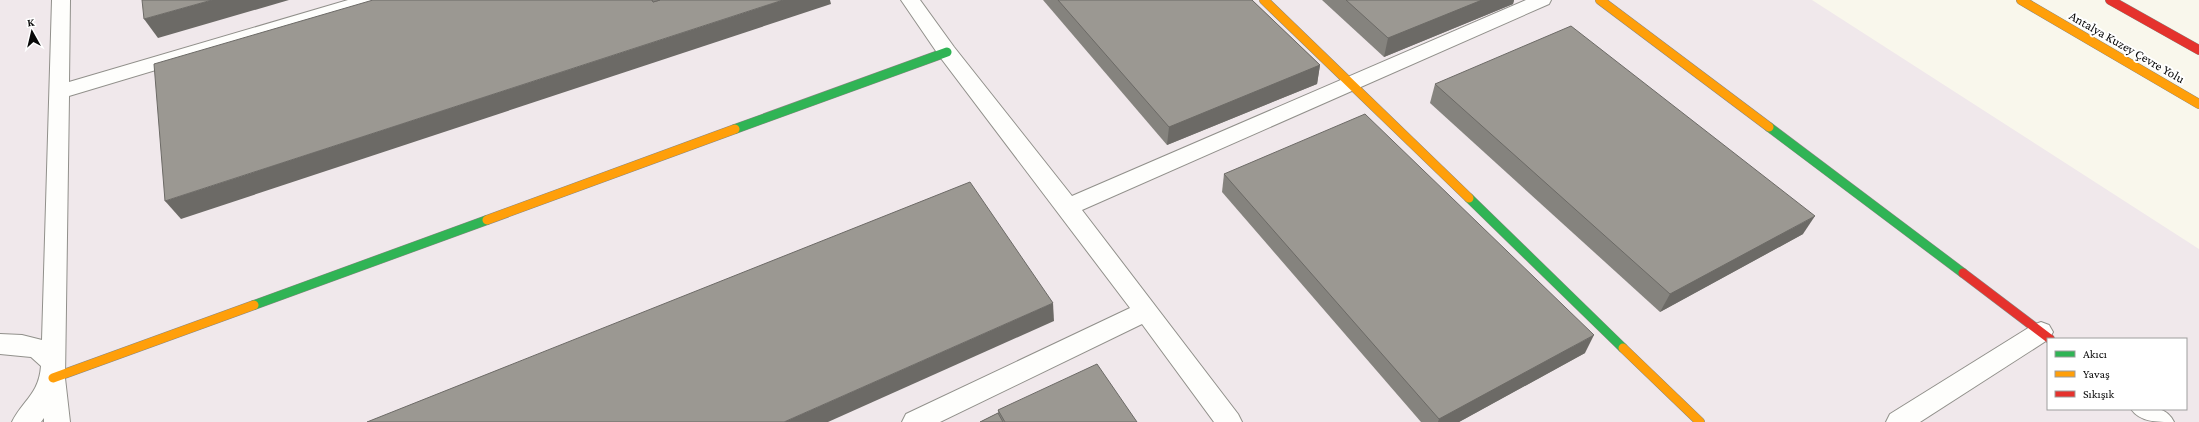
<svg xmlns="http://www.w3.org/2000/svg" width="2199" height="422" font-family="'Crimson Pro',serif">
  <style>
    .industrial { fill: #f0e8eb; fill-rule: evenodd }
    .lines { fill: none; stroke-linecap: round; stroke-linejoin: round }
    .street-casing { stroke: #91908b; stroke-width: 2 }
    .fast-casing { stroke: #888782; stroke-width: 10 }
    .slow-casing { stroke: #888782; stroke-width: 10 }
    .jam-casing { stroke: #888782; stroke-width: 10 }
    .street { fill: #fefefc; fill-rule: evenodd }
    .fast { stroke: #30b455; stroke-width: 9 }
    .slow { stroke: #ff9f0a; stroke-width: 9 }
    .jam { stroke: #e5322d; stroke-width: 9 }
    .wall { fill: #85837e }
    .shaded-wall { fill: #6c6a66 }
    .building { fill: #9b9892; stroke: #6c6a66 }
    .labels { text-anchor: middle; dominant-baseline: central; stroke-width: 4; stroke-linejoin: round; paint-order: stroke }
    .street-label { font-size: 13px; fill: #090909; stroke: #fff }
  </style>
  <rect width="100%" height="100%" fill="#f9f7ec"/>
  <path class="industrial" d="M 0,0 L 1812,0 L 2199,249 L 2199,422 L 0,422 ZM 2048,339 L 2186,339 L 2186,409 L 2048,409 Z"/>
  <g class="lines">
    <g class="street-casing">
      <g id="street">
        <path d="M 52,0 L 70,0 L 69,82 L 348,0 L 378,0 L 376,4 L 69,96 L 65,378 L 70,422 L 44,422 L 44,418 L 41,422 L 12,422 C 23,400 39,394 41,366 L 31,357 L 0,354 L 0,334 L 22,335 L 42,340 Z"/>
        <path d="M 901,0 L 920,0 L 954,47 L 1072,196 L 1526,0 L 1551,0 L 1549,4 L 1082,210 L 1238,414 L 1242,422 L 1214,422 L 1142,324 L 940,422 L 902,422 L 906,414 L 1130,308 L 940,57 Z"/>
        <path d="M 2041,322 L 2049,325 L 2053,332 L 2049,339 L 1920,422 L 1886,422 L 1890,414 L 2033,325 Z"/>
        <path d="M 2131,409 C 2149,409 2165,404 2174,422 C 2156,422 2140,422 2131,409 Z"/>
      </g>
    </g>
    <g class="fast-casing">
      <g id="fast">
        <path d="M 1769,127 L 1963,273"/>
        <path d="M 735,129 L 947,52"/>
        <path d="M 1469,198 L 1623,348"/>
        <path d="M 254,305 L 487,220"/>
      </g>
    </g>
    <g class="slow-casing">
      <g id="slow">
        <path d="M 1264,0 L 1469,198"/>
        <path d="M 1600,0 L 1769,127"/>
        <path d="M 2021,0 L 2199,104"/>
        <path d="M 487,220 L 735,129"/>
        <path d="M 1623,348 L 1700,422"/>
        <path d="M 53,378 L 254,305"/>
      </g>
    </g>
    <g class="jam-casing">
      <g id="jam">
        <path d="M 2110,0 L 2199,50"/>
        <path d="M 1963,273 L 2050,339"/>
      </g>
    </g>
    <use href="#street" class="street"/>
    <use href="#fast" class="fast"/>
    <use href="#slow" class="slow"/>
    <use href="#jam" class="jam"/>
  </g>
  <g class="wall">
    <path d="M 1043,0 L 1252,0 L 1320,65 L 1317,84 L 1167,145 Z"/>
    <path d="M 1322,0 L 1514,0 L 1513,4 L 1384,57 Z"/>
    <path d="M 1435,84 L 1803,234 L 1660,312 L 1430,103 Z"/>
    <path d="M 1224,174 L 1585,353 L 1459,422 L 1421,422 L 1222,192 Z"/>
    <path d="M 998,410 L 1137,422 L 980,422 L 998,413 Z"/>
  </g>
  <g class="shaded-wall">
    <path d="M 212,0 L 289,0 L 158,38 L 144,19 Z"/>
    <path d="M 783,0 L 830,0 L 831,4 L 181,219 L 165,201 Z"/>
    <path d="M 1482,0 L 1514,0 L 1513,4 L 1384,57 L 1388,38 Z"/>
    <path d="M 1320,65 L 1317,84 L 1167,145 L 1169,127 Z"/>
    <path d="M 1815,216 L 1803,234 L 1660,312 L 1670,294 Z"/>
    <path d="M 1053,303 L 1054,321 L 828,422 L 784,422 Z"/>
    <path d="M 1594,335 L 1585,353 L 1459,422 L 1438,422 L 1439,419 Z"/>
  </g>
  <g class="building">
    <path d="M 142,0 L 212,0 L 144,19 Z"/>
    <path d="M 373,0 L 652,0 L 653,2 L 660,0 L 783,0 L 165,201 L 154,64 Z"/>
    <path d="M 652,0 L 660,0 L 653,2 Z"/>
    <path d="M 1058,0 L 1252,0 L 1320,65 L 1169,127 Z"/>
    <path d="M 1346,0 L 1482,0 L 1388,38 Z"/>
    <path d="M 1571,26 L 1815,216 L 1670,294 L 1435,84 Z"/>
    <path d="M 1365,114 L 1594,335 L 1439,419 L 1224,174 Z"/>
    <path d="M 970,182 L 1053,303 L 784,422 L 367,422 Z"/>
    <path d="M 1097,364 L 1137,422 L 1005,422 L 998,410 Z"/>
    <path d="M 998,413 L 1003,422 L 980,422 Z"/>
  </g>
  <g class="labels">
    <g class="street-label">
      <text transform="translate(2127 47) rotate(30)">Antalya Kuzey Çevre Yolu</text>
    </g>
  </g>
  <rect x="2047" y="338" width="140" height="72" fill="#ffffff" stroke="#9d9d9d"/>
  <rect x="2055" y="351" width="20" height="6" fill="#30b455" stroke="#9d9d9d"/>
  <text x="2083" y="358" font-size="12" fill="#090909">Akıcı</text>
  <rect x="2055" y="371" width="20" height="6" fill="#ff9f0a" stroke="#9d9d9d"/>
  <text x="2083" y="378" font-size="12" fill="#090909">Yavaş</text>
  <rect x="2055" y="391" width="20" height="6" fill="#e5322d" stroke="#9d9d9d"/>
  <text x="2083" y="398" font-size="12" fill="#090909">Sıkışık</text>
  <g transform="translate(32 32) rotate(352)" stroke="#ffffff" stroke-width="3" paint-order="stroke">
  <path d="M0-3L7 15L0 10L-7 15Z" fill="#090909"/>
  <text y="-6" font-size="11" font-weight="bold" text-anchor="middle" fill="#090909">K</text>
  </g>
</svg>
